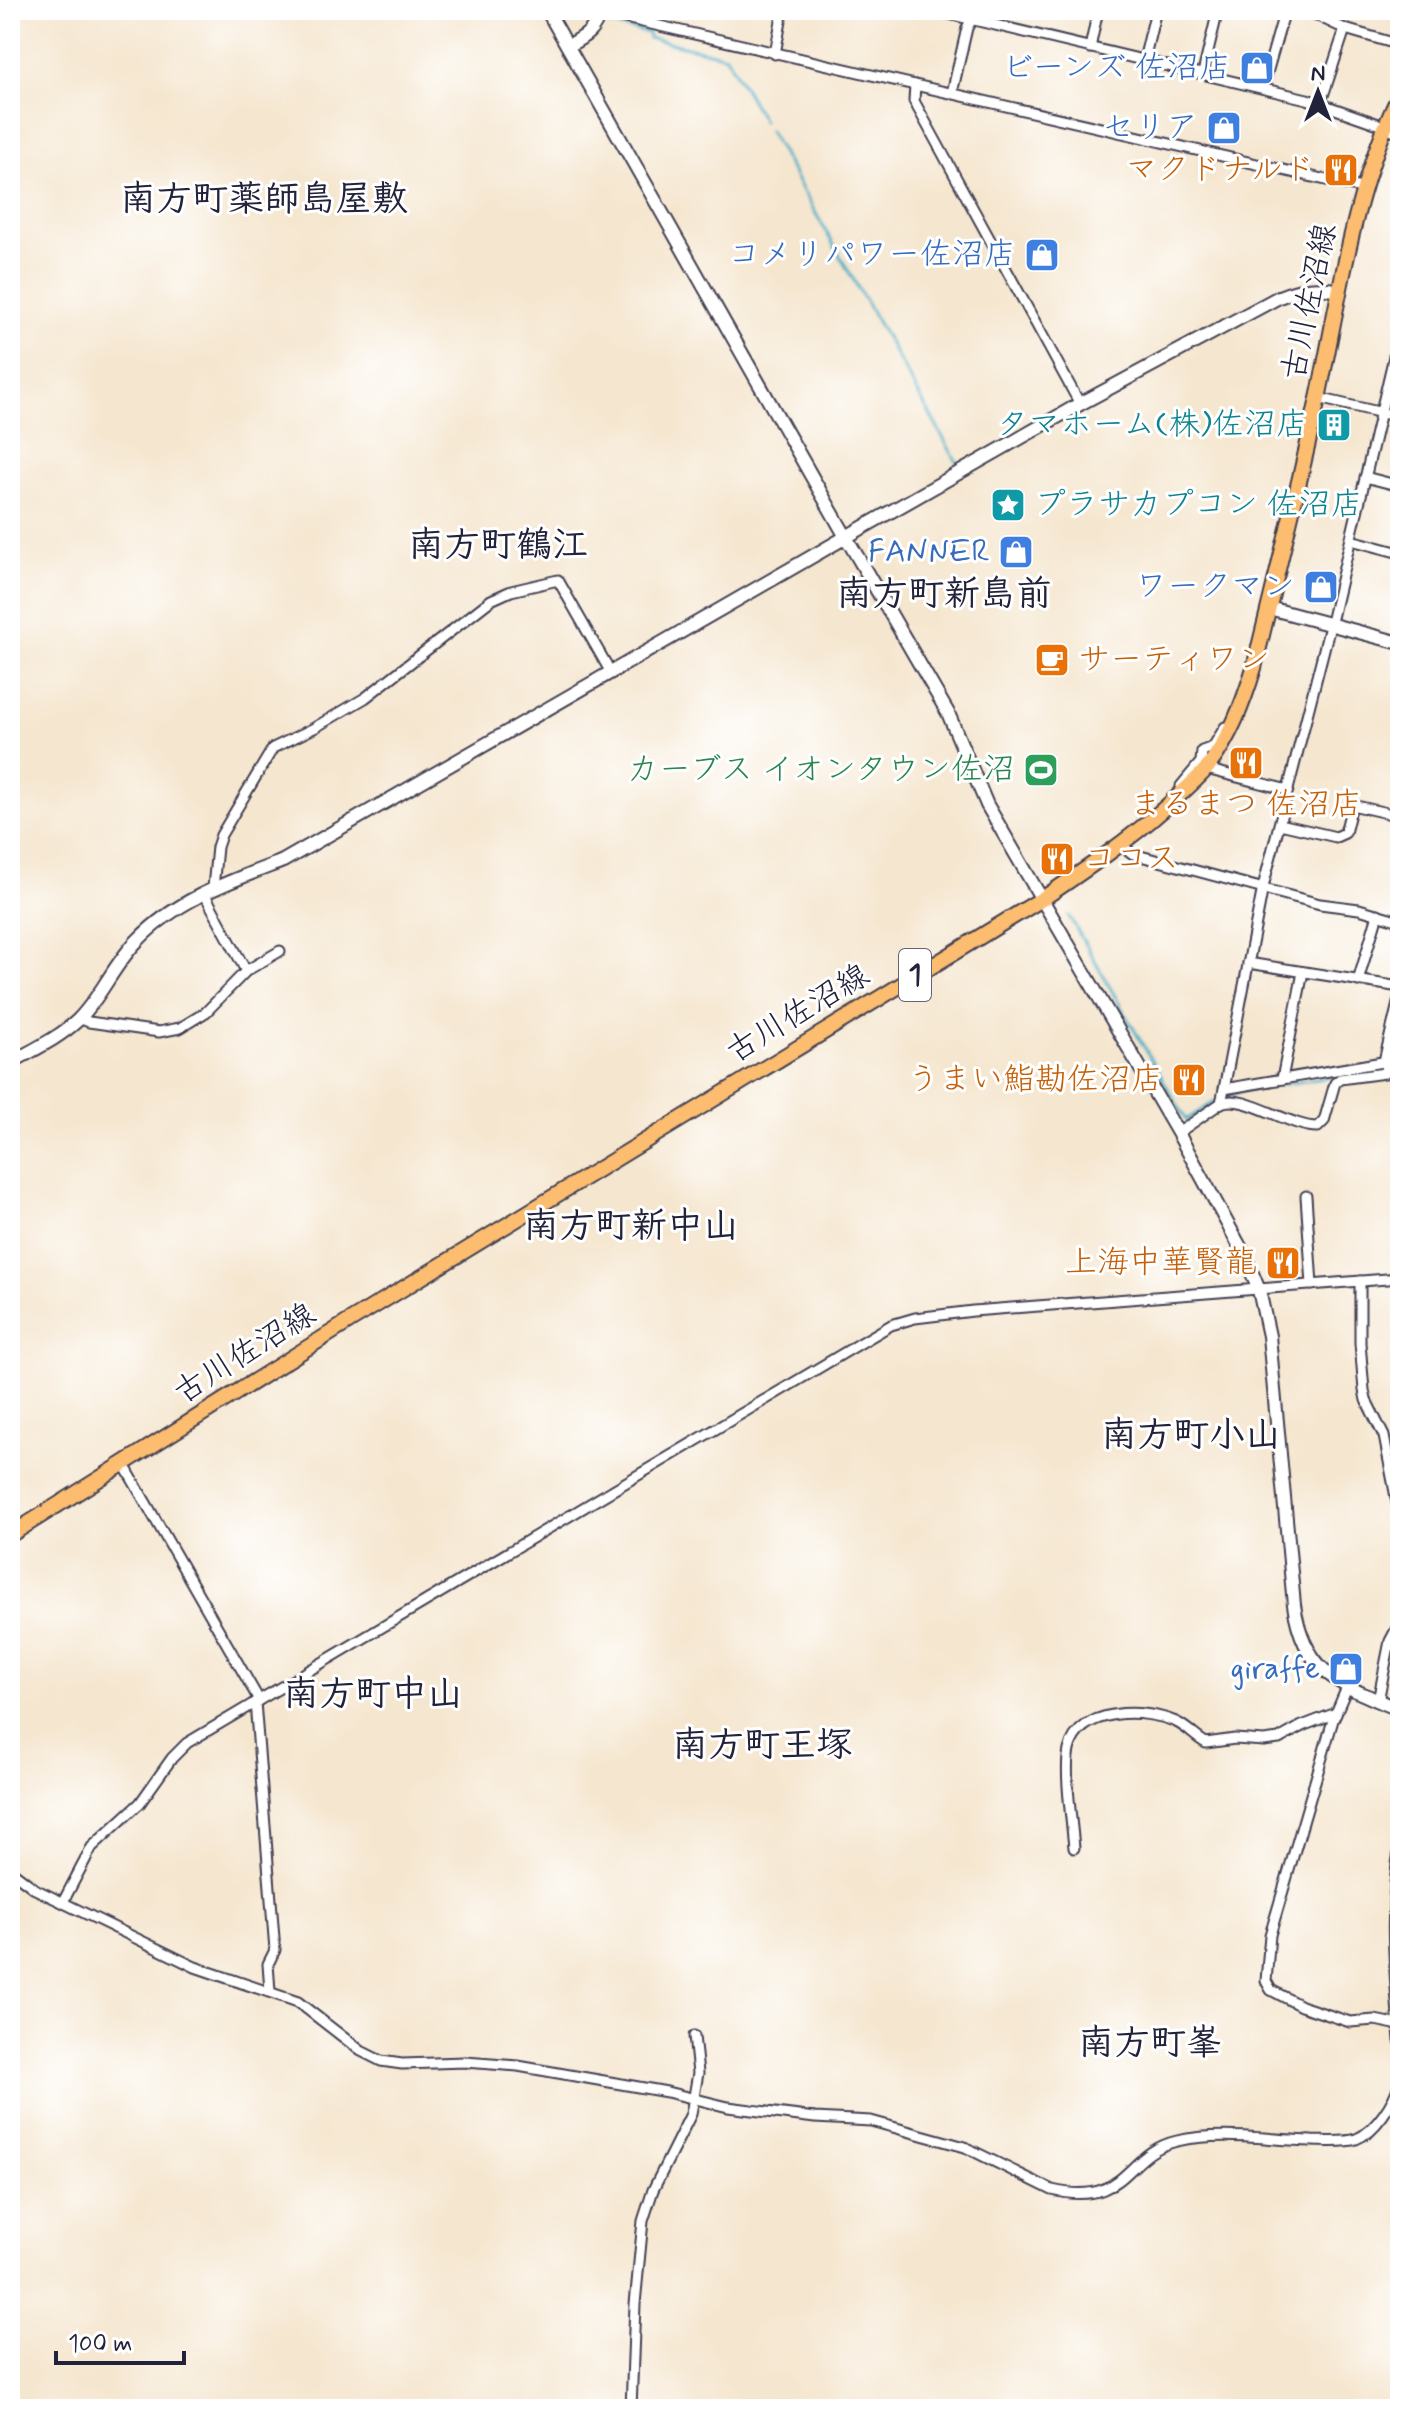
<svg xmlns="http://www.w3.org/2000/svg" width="1410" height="2419" font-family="Mynerve,'Klee One',sans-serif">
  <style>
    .green { fill: #b5cd72; stroke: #6c7856; stroke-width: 2 }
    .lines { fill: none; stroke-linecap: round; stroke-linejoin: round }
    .stream { stroke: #4aafc9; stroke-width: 3 }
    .minor-casing { stroke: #423f51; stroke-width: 13 }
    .tertiary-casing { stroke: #423f51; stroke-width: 16 }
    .primary-casing { stroke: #423f51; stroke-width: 18 }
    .minor { stroke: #fff; stroke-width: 9 }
    .tertiary { stroke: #fff; stroke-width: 12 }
    .primary { stroke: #fcbd6f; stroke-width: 14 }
    .labels { text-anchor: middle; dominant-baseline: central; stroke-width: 6; stroke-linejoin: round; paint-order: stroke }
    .shield { fill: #fff; stroke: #646476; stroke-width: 2 }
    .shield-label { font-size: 30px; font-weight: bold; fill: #22223b }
    .shop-label { font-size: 32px; fill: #366cbe; stroke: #fff; text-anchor: end }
    .food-label { font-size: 32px; fill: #c56008; stroke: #fff; text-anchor: end }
    .street-label { font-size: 32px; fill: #22223b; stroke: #fff }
    .culture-label { font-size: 32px; fill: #0d838f; stroke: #fff; text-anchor: end }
    .leisure-label { font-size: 32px; fill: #27864d; stroke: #fff; text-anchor: end }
    .quarter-label { font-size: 36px; font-weight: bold; fill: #22223b; stroke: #fff }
  </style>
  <rect width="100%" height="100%" fill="#fff"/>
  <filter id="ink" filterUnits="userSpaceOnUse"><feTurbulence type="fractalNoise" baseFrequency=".0125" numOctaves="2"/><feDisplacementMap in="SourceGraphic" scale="16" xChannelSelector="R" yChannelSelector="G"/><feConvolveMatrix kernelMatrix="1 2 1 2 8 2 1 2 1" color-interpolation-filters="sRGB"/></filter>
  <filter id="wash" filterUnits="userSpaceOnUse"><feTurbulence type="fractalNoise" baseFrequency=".006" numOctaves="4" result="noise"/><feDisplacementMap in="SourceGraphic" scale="32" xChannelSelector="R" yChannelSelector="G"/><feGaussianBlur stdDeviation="1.8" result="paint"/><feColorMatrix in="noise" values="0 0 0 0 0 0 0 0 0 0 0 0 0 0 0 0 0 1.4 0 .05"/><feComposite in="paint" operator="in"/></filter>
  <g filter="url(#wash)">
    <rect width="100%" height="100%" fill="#f5e6cf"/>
    <path class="green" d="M 1400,347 L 1400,411 L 1386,406 Z"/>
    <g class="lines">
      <g class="stream">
        <path d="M 603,23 L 648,33 L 649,38 L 726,56 L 763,121"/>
        <path d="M 769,131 L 958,464"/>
        <path d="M 1069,916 L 1186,1120 L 1216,1101"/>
        <path d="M 1388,1068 L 1400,1067"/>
        <path d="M 1227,1096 L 1247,1090 L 1337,1076"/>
      </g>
    </g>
  </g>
  <g filter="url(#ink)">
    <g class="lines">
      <g class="minor-casing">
        <g id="minor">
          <path d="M 932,10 L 1307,99 L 1384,126 L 1400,135"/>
          <path d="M 1305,10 L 1345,29 L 1400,45"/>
          <path d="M 599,12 L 1365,189"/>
          <path d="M 1090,48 L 1098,10"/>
          <path d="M 775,54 L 783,10"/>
          <path d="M 1144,60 L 1156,10"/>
          <path d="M 1203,73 L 1218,10"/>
          <path d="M 915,85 L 914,101 L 1080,404"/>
          <path d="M 1263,87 L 1285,10"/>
          <path d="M 952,93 L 967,28 L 972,19 L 971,10"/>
          <path d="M 1321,102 L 1345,29"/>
          <path d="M 1318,398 L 1400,417"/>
          <path d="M 1365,477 L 1400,486"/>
          <path d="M 1351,540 L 1400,553"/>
          <path d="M 1206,769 L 1288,790"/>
          <path d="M 1181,786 L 1201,762 L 1202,751 L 1213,747 L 1225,727"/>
          <path d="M 1280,824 L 1336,837 L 1345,833 L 1352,805 L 1400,816"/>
          <path d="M 1121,845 L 1133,854 L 1320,904 L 1359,909 L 1400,921"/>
          <path d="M 213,888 L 217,847 L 221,835 L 273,748 L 314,728 L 365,698 L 491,600 L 511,591 L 558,580 L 610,671"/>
          <path d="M 204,893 L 246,971"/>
          <path d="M 1248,963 L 1400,987"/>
          <path d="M 1358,981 L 1378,914"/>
          <path d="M 79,1018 L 89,1022 L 159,1032 L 180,1028 L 206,1012 L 246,971 L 280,951"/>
          <path d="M 1384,1061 L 1400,995"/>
          <path d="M 1282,1079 L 1303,972"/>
          <path d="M 1224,1089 L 1263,887 L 1332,618 L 1400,331"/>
          <path d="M 1221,1103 C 1243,1092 1290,1128 1318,1127 L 1324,1121 L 1335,1083 L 1340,1079 L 1385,1073 L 1386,1061"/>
          <path d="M 1178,1133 L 1221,1103 L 1224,1089 L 1400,1059"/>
          <path d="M 1306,1196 L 1312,1285"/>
          <path d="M 1360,1281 L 1360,1343 L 1364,1390 L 1366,1400 L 1384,1436 L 1400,1518"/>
          <path d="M 123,1463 L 259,1700"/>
          <path d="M 1345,1692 L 1333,1720 L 1270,1935 L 1266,1981 L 1271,1990 L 1301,2006 L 1350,2022 L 1375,2020 L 1399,2025"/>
          <path d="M 1378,1701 L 1390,1641 L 1400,1622"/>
          <path d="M 255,1702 L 275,1950 L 268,1964 L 270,1991"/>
          <path d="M 1400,1757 L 1400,1784"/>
          <path d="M 1400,1845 C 1388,1912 1395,1975 1400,2041"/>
          <path d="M 1074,1848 C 1072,1822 1064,1773 1069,1750 C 1079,1707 1144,1708 1176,1722 C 1187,1727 1195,1737 1206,1743 L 1235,1739 L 1264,1741 L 1279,1739 L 1302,1726 L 1336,1713"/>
          <path d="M 10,1870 L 35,1889 L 195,1967 L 298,2002 L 361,2051 L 381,2061 L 402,2064 L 465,2062 L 518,2066 L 667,2092 L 728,2107 L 815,2118 L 871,2121 L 965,2147 L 1052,2190 C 1128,2208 1124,2153 1177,2141 C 1221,2131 1268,2140 1312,2141 C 1325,2141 1344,2143 1356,2139 C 1375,2132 1394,2102 1400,2082"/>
          <path d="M 63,1902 L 92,1847 L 140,1803 L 172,1758 L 187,1743 L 891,1325 L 915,1318 L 973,1311 L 1400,1278"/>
          <path d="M 631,2409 L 635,2304 L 643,2221 L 653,2190 L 691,2114 L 698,2073 L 694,2036"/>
        </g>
      </g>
      <g class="tertiary-casing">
        <g id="tertiary">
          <path d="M 568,46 C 586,36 595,31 600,10"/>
          <path d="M 1340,291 C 1317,286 1301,288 1279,297 L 1080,404 L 846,537 L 948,713 L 987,805 L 1178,1133 L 1244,1254 L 1259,1290 L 1269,1336 L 1294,1605 C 1304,1675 1342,1685 1400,1710"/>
          <path d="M 1269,608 L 1400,643"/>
          <path d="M 10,1063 C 33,1050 59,1038 78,1020 C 101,997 114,964 137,941 C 177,899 231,881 283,861 L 846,537 L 547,10"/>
        </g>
      </g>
      <g class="primary-casing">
        <path id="primary" d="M 10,1535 L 353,1319 L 1042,899 C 1085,870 1128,841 1166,807 C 1180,794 1195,782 1207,768 C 1230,738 1243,704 1254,668 C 1276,577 1299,486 1319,394 C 1340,293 1354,188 1400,94"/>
      </g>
      <use href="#minor" class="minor"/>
      <use href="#tertiary" class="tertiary"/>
      <use href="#primary" class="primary"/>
    </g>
  </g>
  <defs>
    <g id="shop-square" transform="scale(1.8)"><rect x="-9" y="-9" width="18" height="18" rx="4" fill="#3f7fe0" stroke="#fff"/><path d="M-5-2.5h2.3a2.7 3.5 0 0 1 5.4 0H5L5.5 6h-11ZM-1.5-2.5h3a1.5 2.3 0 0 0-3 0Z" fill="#fff"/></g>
    <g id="restaurant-square" transform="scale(1.8)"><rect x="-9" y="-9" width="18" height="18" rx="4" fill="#e8710a" stroke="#fff"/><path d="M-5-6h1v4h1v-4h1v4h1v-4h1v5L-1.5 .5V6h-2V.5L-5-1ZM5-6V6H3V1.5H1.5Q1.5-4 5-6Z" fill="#fff"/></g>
    <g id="building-square" transform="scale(1.8)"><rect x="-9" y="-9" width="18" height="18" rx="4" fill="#0f9aa8" stroke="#fff"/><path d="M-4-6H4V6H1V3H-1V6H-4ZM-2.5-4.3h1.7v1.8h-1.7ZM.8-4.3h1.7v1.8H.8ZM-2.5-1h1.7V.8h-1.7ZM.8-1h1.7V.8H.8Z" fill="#fff"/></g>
    <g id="sight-square" transform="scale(1.8)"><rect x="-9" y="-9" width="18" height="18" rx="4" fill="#0f9aa8" stroke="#fff"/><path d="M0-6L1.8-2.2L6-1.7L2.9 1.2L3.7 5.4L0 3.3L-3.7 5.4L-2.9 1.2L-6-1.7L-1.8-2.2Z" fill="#fff"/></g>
    <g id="cafe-square" transform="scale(1.8)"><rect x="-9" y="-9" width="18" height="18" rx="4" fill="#e8710a" stroke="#fff"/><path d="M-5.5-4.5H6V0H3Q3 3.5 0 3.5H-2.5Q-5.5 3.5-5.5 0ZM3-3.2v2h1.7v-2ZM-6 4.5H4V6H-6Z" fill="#fff"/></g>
    <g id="stadium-square" transform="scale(1.8)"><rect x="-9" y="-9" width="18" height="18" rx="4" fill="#2e9e5b" stroke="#fff"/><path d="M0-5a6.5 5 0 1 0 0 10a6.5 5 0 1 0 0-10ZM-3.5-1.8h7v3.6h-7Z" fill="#fff"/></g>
  </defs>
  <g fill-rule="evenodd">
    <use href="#shop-square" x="1257" y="68"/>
    <use href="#shop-square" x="1224" y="128"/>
    <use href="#restaurant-square" x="1341" y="170"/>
    <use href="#shop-square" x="1042" y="255"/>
    <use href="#building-square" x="1334" y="425"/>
    <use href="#sight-square" x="1008" y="505"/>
    <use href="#shop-square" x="1016" y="552"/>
    <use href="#shop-square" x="1321" y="587"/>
    <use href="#cafe-square" x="1052" y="660"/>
    <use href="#restaurant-square" x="1246" y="763"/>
    <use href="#stadium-square" x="1041" y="770"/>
    <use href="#restaurant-square" x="1057" y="859"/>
    <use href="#restaurant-square" x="1189" y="1080"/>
    <use href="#restaurant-square" x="1283" y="1263"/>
    <use href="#shop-square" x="1346" y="1669"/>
  </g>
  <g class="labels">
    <rect class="shield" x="899" y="949" width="32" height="52" rx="6"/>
    <g class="shield-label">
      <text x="915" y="975">1</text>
    </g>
    <g class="shop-label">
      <text x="1231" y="68">ビーンズ 佐沼店</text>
      <text x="1198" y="128">セリア</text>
      <text x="1016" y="255">コメリパワー佐沼店</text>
      <text x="990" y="552">FANNER</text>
      <text x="1295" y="587">ワークマン</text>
      <text x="1320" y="1669">giraffe</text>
    </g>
    <g class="food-label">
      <text x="1315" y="170">マクドナルド</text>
      <text x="1078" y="660" text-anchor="start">サーティワン</text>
      <text x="1246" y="805" text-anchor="middle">まるまつ 佐沼店</text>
      <text x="1083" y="859" text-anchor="start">ココス</text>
      <text x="1163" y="1080">うまい鮨勘佐沼店</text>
      <text x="1257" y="1263">上海中華賢龍</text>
    </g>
    <g class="street-label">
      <text transform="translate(1310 302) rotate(-78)">古川佐沼線</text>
      <text transform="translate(798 1014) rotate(-31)">古川佐沼線</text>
      <text transform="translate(245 1354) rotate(-32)">古川佐沼線</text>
    </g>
    <g class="culture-label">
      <text x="1308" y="425">タマホーム(株)佐沼店</text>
      <text x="1034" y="505" text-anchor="start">プラサカプコン 佐沼店</text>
    </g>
    <g class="leisure-label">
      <text x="1015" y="770">カーブス イオンタウン佐沼</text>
    </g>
    <g class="quarter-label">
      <text x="264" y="200">南方町薬師島屋敷</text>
      <text x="498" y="546">南方町鶴江</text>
      <text x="944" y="595">南方町新島前</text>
      <text x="631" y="1227">南方町新中山</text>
      <text x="1191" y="1436">南方町小山</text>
      <text x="373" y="1695">南方町中山</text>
      <text x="762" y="1746">南方町王塚</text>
      <text x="1150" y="2044">南方町峯</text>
    </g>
  </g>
  <rect width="1410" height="2419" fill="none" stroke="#fff" stroke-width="40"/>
  <g transform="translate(1318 92)" stroke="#ffffff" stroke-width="6" paint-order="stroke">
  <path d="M0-6L14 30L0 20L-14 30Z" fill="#22223b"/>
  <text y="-12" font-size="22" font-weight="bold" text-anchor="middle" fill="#22223b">N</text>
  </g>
  <path d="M56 2351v12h128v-12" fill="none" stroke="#22223b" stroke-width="4"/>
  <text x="68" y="2351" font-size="24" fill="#22223b" stroke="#ffffff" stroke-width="6" paint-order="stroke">100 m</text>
</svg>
